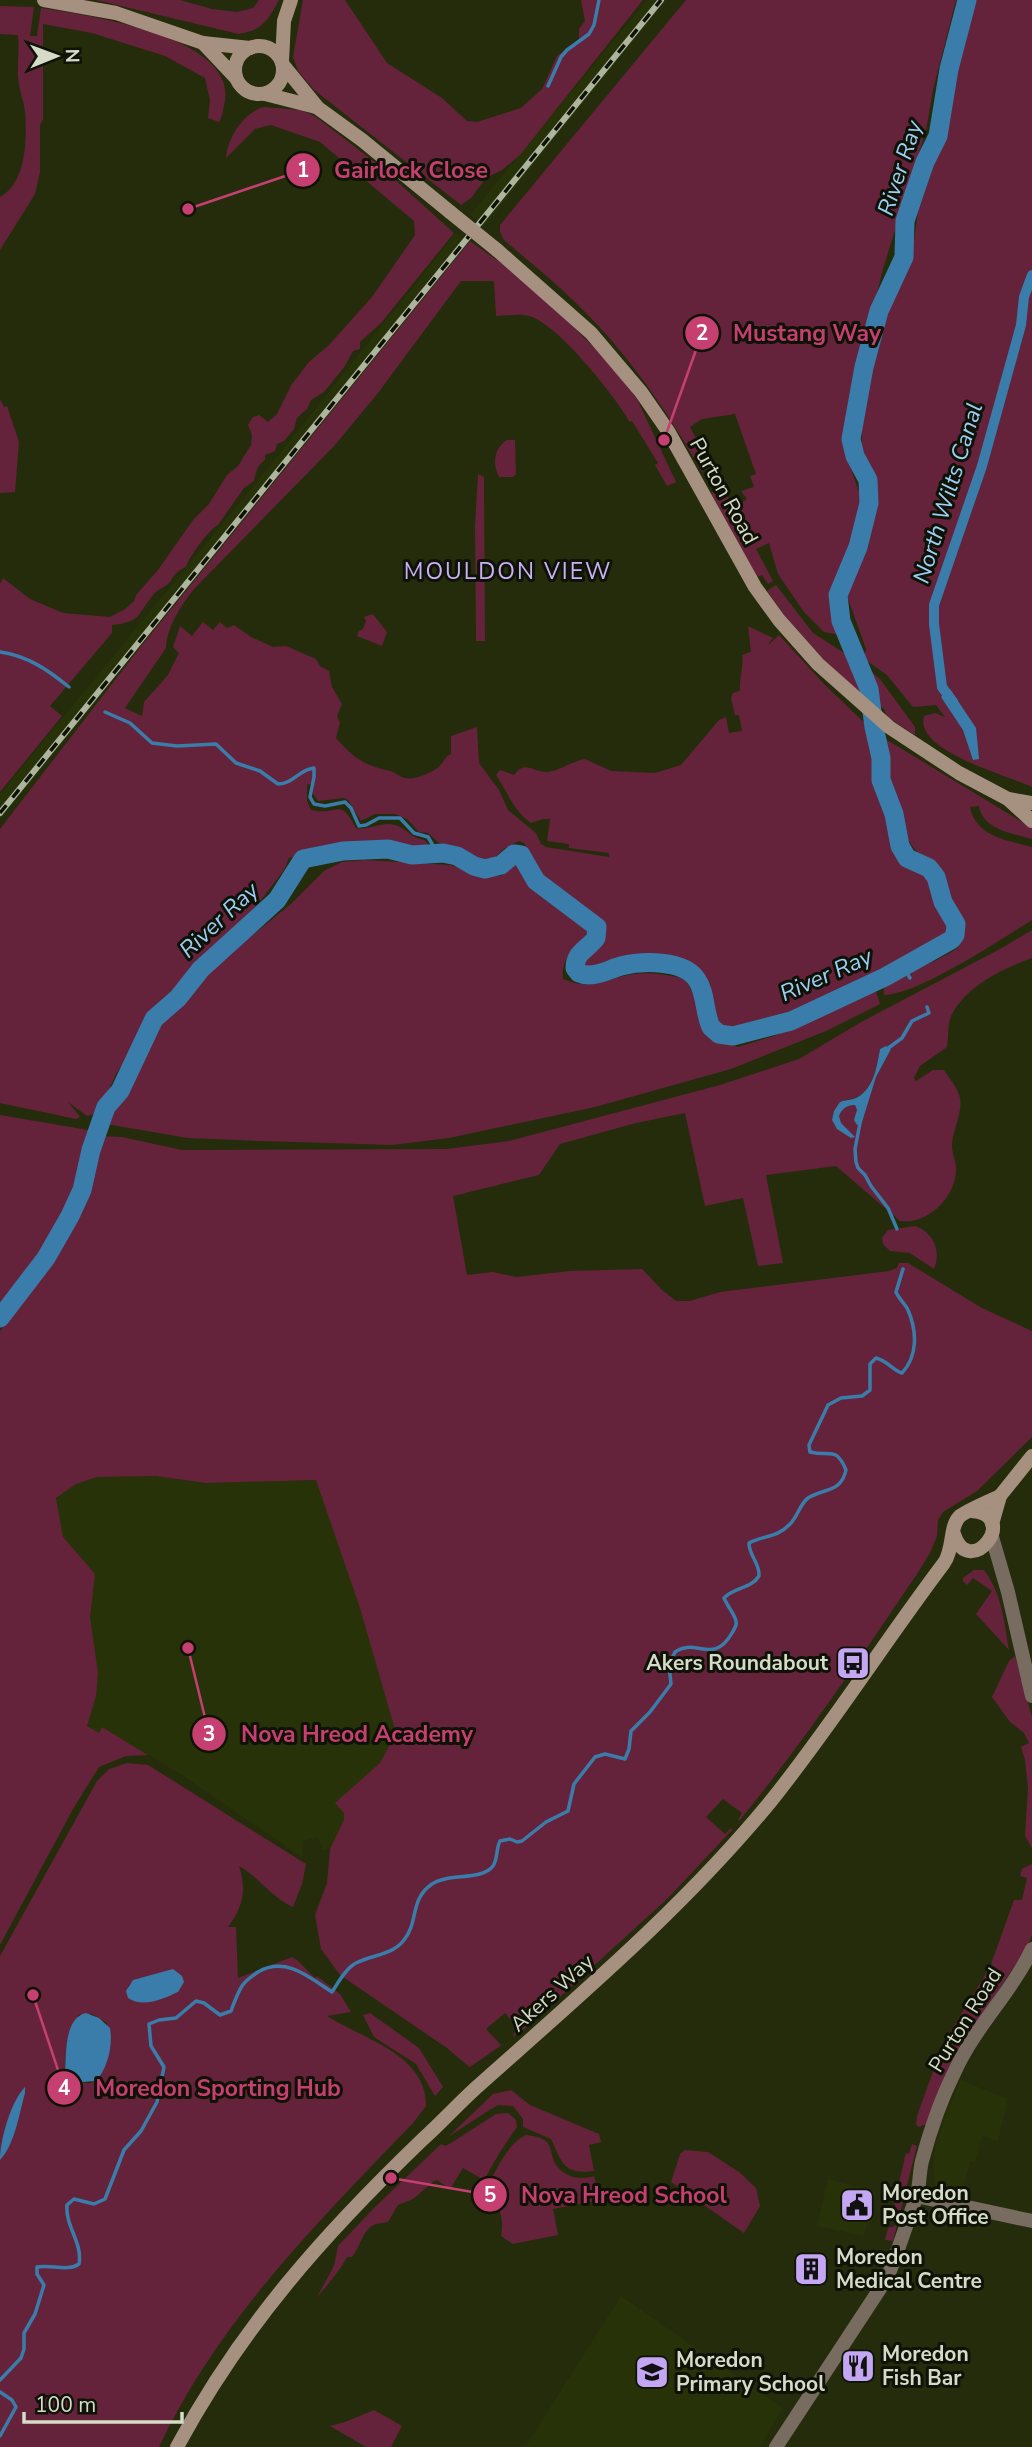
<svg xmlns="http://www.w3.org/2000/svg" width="1032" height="2447" font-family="'Nunito Sans',sans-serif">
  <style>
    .built { fill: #283209 }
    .green { fill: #64233a; fill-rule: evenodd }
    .water { fill: #3a7dab }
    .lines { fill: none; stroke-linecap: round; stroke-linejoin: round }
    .stream { stroke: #3a7dab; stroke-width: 3.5 }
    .canal { stroke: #3a7dab; stroke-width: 10 }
    .river { stroke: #3a7dab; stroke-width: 19 }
    .tertiary { stroke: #786b60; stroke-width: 14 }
    .secondary { stroke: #a69180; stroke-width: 14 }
    .rail-casing { stroke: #aeb59f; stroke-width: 6 }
    .rail { stroke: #0f1206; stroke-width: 3.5; stroke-dasharray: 10; stroke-linecap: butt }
    .secondary-bridge { stroke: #a69180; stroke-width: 14 }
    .labels { text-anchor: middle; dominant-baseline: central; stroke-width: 6; stroke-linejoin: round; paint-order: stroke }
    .street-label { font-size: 21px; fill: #d5dbc8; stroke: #0f1206 }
    .poi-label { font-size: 21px; font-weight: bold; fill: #d5dbc8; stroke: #0f1206; text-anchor: start }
    .water-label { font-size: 23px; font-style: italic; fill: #9bcff6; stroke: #0f1206 }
    .neighbourhood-label { font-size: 23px; letter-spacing: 2px; fill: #cab0f5; stroke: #0f1206 }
    .leader { fill: none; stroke: #c63f71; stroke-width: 2.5 }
    .callout-dot { fill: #c63f71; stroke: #0f1206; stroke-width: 2.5 }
    .mark-label { font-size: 21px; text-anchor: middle; font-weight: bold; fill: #fff }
    .callout-label { font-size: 23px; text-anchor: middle; font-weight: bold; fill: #c63f71; stroke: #0f1206; stroke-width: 6; stroke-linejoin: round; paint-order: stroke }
  </style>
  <rect width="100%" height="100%" fill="#242c0c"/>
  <g class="built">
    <path d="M 647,0 L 666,0 L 484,226 L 470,215 Z"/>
    <path d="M 456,233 L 468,244 L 0,819 L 0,794 L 255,484 Z"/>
    <path d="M 156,1476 L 205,1483 L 315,1480 L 327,1483 L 417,1784 L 330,1849 L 322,1850 L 318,1837 L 302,1841 L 303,1858 L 179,1773 L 102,1727 L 48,1831 L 58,1514 L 56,1497 L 76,1484 L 97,1477 Z"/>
    <path d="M 960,2080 L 1008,2099 L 998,2141 L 982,2136 L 975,2162 L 970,2161 L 960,2198 L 939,2193 L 935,2189 L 933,2158 L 938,2135 Z"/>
    <path d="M 828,2179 L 875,2192 L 864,2236 L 817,2226 Z"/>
    <path d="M 621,2296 L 783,2408 L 760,2447 L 525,2447 Z"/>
  </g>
  <g class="green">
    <path d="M 96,0 L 180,0 L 212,9 L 237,12 L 253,8 L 259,0 L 279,0 C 268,20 263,30 239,34 Z"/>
    <path d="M 303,0 L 345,0 L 387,63 L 442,98 L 467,121 L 477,122 L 521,108 L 542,89 L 557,56 L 579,39 L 579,29 L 585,21 L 581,0 L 643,0 L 520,155 L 502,170 L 486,178 L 471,198 L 461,205 L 313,89 L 298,71 L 293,57 Z"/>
    <path d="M 686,0 L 956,0 L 933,90 L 926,130 L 883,269 L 852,394 L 846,444 L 850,466 L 860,495 L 861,505 L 848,556 L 842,602 L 840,635 L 824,632 L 804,612 L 778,574 L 769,543 L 756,549 L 773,581 L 768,584 L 762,575 L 757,577 L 733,537 L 711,493 L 718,489 L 717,474 L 731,504 L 735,507 L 747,499 L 741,491 L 754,487 L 750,476 L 756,474 L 735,414 L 702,419 L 690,427 L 709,462 L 710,467 L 702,472 C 668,412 627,352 577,304 C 554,281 528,261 504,240 L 500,232 L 500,225 Z"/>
    <path d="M 973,0 L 1032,0 L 1032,787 C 1008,775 914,752 924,716 L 935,713 L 945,717 L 936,705 L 913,707 L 887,675 L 863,658 L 866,649 L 846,593 L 874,520 L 876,492 L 872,470 L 862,450 L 862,427 L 871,367 L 889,306 L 912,255 L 918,212 L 945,131 Z"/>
    <path d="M 0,6 L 34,7 L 30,36 L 37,36 L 41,8 C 86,15 236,36 225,101 C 223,108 223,115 219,122 L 208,118 L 210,100 L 205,78 L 165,56 L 92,33 L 43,24 L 43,119 L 40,125 L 40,172 L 35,194 L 0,250 L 0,197 C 27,183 27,137 25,111 C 24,102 20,93 19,84 C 16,69 20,52 18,35 L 0,34 Z"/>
    <path d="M 264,107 L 301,110 L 315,116 L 381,167 L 454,233 L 381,323 L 360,342 L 360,349 L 353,351 L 345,366 L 324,392 L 311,400 L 307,409 L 297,418 L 294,429 L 284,441 L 277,444 L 275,451 L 265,455 L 265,460 C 257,465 256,472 254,481 L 244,488 L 218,525 C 209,529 189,557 186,567 C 177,571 175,574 170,582 C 166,587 157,589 153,595 C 137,615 141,622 112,625 L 112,633 L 50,706 L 62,716 L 0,792 L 0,584 L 3,578 L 30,599 L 63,613 L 110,617 L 125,609 L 134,601 L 136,595 L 158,570 L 193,520 L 209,504 L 227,475 L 238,466 L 251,445 L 252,435 L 248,425 L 253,417 L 259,415 L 268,422 L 277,414 L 292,384 L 309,362 L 329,345 L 372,297 L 415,235 L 414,221 L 320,142 L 271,125 L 255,129 L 226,158 C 228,137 243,113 264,107 Z"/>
    <path d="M 470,241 L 508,268 L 562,315 L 619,373 L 637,399 L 676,482 L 667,486 L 655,465 L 658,463 L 632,421 L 630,422 C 615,396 557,323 529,316 C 519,313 506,316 496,316 L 494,281 L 461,281 L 378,393 L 335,445 L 194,589 C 181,606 167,626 166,648 L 125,708 L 142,716 L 144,702 L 168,675 L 179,653 L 173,647 L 180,626 L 192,636 L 203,622 L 213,630 L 220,622 L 227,628 L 234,625 L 251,637 L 273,647 L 286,646 L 316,659 L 320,666 L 329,671 L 332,687 L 342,704 L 337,716 L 340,723 L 336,738 C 354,758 363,765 390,771 C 396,773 400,777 405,778 C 415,780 428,774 436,769 C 443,765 444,757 451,754 L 451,736 L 477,727 L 479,763 L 499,790 L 508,810 L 536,833 L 541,844 L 546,847 L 609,857 L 609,853 L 569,848 L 569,844 L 547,841 L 550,819 L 543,819 L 531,823 C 512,809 509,794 496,775 L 500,770 L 514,775 C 524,760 532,771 546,772 C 558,772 572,761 585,759 L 611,771 L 655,773 L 681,765 L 719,720 L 726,717 L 729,733 L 742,731 L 739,715 L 735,715 L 731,698 L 733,693 L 740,691 C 739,678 744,667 742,655 L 751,652 L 748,626 L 773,638 L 767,646 L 779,635 L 824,684 L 874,732 L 1032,828 L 1032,839 C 1012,833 983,830 979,806 L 970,807 C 976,837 1007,840 1032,847 L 1032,920 C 1000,940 918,995 884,995 L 883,973 C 899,963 899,969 915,967 C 930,965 946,955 958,948 L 960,937 L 948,903 L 942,872 L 919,855 L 904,835 L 899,818 L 887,797 L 880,797 L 887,813 L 892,849 L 900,859 L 916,866 L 928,880 L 935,902 L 950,927 L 949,934 L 937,942 L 781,1017 L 728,1031 C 713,1023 715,1003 709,988 C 694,944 620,960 587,969 L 582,963 L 582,959 L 604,940 C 605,909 562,898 545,877 C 537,867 530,854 524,843 L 519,841 L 504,849 L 492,860 L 472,859 L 450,845 L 439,843 L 428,833 L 419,832 L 407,819 L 395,814 L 375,814 L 361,821 L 348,800 L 344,798 L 318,801 L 313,794 L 314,785 L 307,784 L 307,801 L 311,810 C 340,816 339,796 356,828 C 370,831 381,821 395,825 C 407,828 410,838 425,840 L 429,846 L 427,850 C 415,850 406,846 394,845 C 354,843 327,847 289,858 L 284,870 L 258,904 L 180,982 L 116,1074 L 99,1113 L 87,1116 L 68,1102 L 80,1117 L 76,1119 L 0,1103 L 0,829 L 142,645 Z"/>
    <path d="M 0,399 L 4,407 L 7,406 L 19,442 L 15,492 L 0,493 Z"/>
    <path d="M 507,440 L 515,440 L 516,474 L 513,477 L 499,477 C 492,463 494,448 507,440 Z"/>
    <path d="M 478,474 L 484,477 L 485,641 L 476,641 L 475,525 Z"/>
    <path d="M 776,585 L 813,633 L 866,667 L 880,679 L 915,727 L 915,735 L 887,717 L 884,709 L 837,675 L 785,616 L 767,591 Z"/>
    <path d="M 373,614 L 387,632 L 382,646 L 357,636 L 359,631 L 363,629 L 366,621 L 364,617 Z"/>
    <path d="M 365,860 L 450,865 L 485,875 L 501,876 L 515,862 C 530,892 562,911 589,929 L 589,936 C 573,947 561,959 563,979 C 595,992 604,978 634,974 C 651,972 669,975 685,979 C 697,997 701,1020 710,1039 L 738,1047 L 777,1035 L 876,991 L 880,1004 L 826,1031 L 731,1069 L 595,1107 L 449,1138 L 392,1145 L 261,1141 L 188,1138 L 106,1124 L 110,1113 L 138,1072 L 155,1032 L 206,973 L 292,903 L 324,871 L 342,862 Z"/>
    <path d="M 1032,930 L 1032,958 C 1002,969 968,985 952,1014 C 947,1023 949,1037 947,1047 L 920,1066 L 914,1078 L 916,1081 L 933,1070 L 944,1070 C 949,1078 958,1088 960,1098 C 963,1113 952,1131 952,1146 C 952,1154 956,1161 956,1168 C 957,1196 928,1225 900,1221 L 836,1166 L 766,1175 L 783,1263 L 758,1266 L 743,1198 L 705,1206 L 685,1113 L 636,1123 L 560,1144 L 539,1175 L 453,1196 L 467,1275 L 493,1272 L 516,1277 L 570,1271 L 642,1269 L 662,1290 L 676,1301 L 690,1301 L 720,1292 L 889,1271 L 897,1268 L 899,1263 L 908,1263 L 982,1308 L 1032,1331 L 1032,1437 L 977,1491 L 943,1512 L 938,1520 L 937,1536 L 930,1553 L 917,1574 C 860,1658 804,1742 739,1821 L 738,1820 L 742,1813 L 723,1799 L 706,1817 L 725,1834 L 731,1828 L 732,1830 L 668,1898 L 527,2027 L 514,2036 L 513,2034 L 519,2029 L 505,2013 L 486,2029 L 501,2045 L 506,2042 L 470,2067 L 468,2066 L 447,2048 L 340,1975 L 321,1949 L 315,1915 L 327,1883 L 330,1849 L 344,1820 L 344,1813 L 335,1803 L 380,1763 L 396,1733 L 360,1608 L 316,1480 L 205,1483 L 156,1476 L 97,1477 L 76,1484 L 56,1498 L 63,1537 L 95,1574 L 90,1617 L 98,1673 L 96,1696 L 87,1726 L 99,1733 L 102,1727 L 148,1755 L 126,1756 L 99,1767 L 73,1809 L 0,1945 L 0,1331 C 23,1297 52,1265 70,1229 C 85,1201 90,1166 98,1136 L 122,1137 L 182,1150 L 446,1149 L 509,1141 L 720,1085 L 799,1059 L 863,1021 L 1000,949 ZM 887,1046 L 891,1049 L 876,1077 L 869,1099 L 857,1110 L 855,1105 C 846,1105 842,1109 839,1116 L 840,1123 L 834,1111 L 845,1100 C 871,1099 877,1070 880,1049 Z"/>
    <path d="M 0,1115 L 94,1131 C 87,1157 80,1183 69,1208 C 52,1245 24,1281 0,1313 Z"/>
    <path d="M 915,1226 C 933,1232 942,1251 934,1269 L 910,1253 L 890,1251 L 883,1244 L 882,1238 L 888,1230 Z"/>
    <path d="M 974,1570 L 984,1570 C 1002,1594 1004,1621 1009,1650 L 976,1614 L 992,1591 L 973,1578 L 967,1585 L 963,1581 L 963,1578 Z"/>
    <path d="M 1015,1656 L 1032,1717 L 1032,1848 L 1025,1836 L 1028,1788 L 1025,1760 L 1021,1747 L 1029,1743 L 1024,1733 L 1010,1722 L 992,1697 L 1009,1661 Z"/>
    <path d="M 127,1763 L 148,1765 L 306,1864 L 302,1884 L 293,1907 C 271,1897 259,1877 239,1866 C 247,1890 243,1907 228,1927 L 236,1927 L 238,1978 L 292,1957 L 297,1960 L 315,1978 L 317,1976 L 340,1994 L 351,2012 L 327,2016 C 362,2039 427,2054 426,2106 L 413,2123 C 317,2223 219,2320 159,2447 L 0,2447 L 0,1956 L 97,1781 L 109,1769 ZM 138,1978 L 178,1992 L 156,2001 L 128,1986 ZM 92,2014 L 107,2023 L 100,2077 L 91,2083 L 67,2082 C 62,2062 66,2030 79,2015 Z"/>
    <path d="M 1032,1864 L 1032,1935 L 1028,1945 C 991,2003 949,2059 926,2124 L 919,2127 L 916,2125 L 917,2116 L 940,2052 L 947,2053 L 954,2039 L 948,2035 L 990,1967 L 1014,1900 L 1022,1900 L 1027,1878 L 1020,1876 L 1022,1869 Z"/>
    <path d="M 370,2013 L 419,2048 L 443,2087 L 435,2096 L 416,2064 L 374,2037 L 363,2015 Z"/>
    <path d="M 511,2090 L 530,2105 L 599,2134 L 601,2142 L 589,2145 L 594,2171 C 564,2175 562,2163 551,2139 L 523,2127 L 523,2119 L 513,2106 L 498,2105 L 491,2109 L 448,2137 L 493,2094 Z"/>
    <path d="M 508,2113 L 516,2120 L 517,2127 L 500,2152 L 484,2180 L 463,2168 L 450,2189 L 437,2180 L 434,2181 L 413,2199 L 398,2205 L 388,2222 C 384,2223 380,2223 376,2224 C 363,2228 361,2246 352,2257 L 347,2257 C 344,2265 323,2291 317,2297 L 334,2266 L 338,2246 L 373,2209 L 441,2144 L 445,2146 L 451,2143 L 496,2114 Z"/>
    <path d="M 526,2135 C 534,2136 541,2137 547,2142 C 552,2148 551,2156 555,2163 C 563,2177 580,2181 594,2176 L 600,2200 L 553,2209 L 558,2235 L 513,2244 L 501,2236 C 505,2216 498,2205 487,2189 C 494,2172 509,2142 526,2135 Z"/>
    <path d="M 912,2144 L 917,2146 L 893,2241 L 885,2240 L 888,2228 L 895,2226 L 898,2212 L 894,2203 L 906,2153 L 909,2154 Z"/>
    <path d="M 685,2150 L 708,2152 L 739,2172 L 756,2188 L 760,2206 L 744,2233 L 671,2182 L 680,2154 Z"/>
    <path d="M 374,2410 L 402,2426 L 391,2447 L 366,2447 L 330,2426 L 345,2422 Z"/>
  </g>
  <g class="water">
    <path d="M 950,689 L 976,728 L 979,759 L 973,760 L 963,730 L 941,697 Z"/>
    <path d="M 886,1046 L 891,1049 L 876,1077 L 862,1122 L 857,1125 L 854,1120 L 857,1110 L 855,1105 C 846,1105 842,1109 839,1116 L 841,1123 L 855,1137 L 851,1138 L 837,1129 L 832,1120 L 834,1111 L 840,1102 C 845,1100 851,1100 856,1098 C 874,1089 877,1066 880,1049 Z"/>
    <path d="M 173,1969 L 182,1976 L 184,1982 L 178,1992 C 163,1999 143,2008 128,1998 L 126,1991 L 133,1980 Z"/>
    <path d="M 86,2013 L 99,2018 L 110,2028 C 113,2045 108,2068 96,2081 L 69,2083 L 65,2078 C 66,2059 63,2018 86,2013 Z"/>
    <path d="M 25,2087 L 25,2093 C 19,2114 15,2144 0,2160 C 0,2140 11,2101 25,2087 Z"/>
  </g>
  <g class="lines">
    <g class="stream">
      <path d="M 548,86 L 561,57 L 567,50 L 589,34 L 594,25 L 599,0"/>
      <path d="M 0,652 C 28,656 48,670 69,687"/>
      <path d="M 105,712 L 130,723 L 152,743 L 177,746 L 216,744 L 236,763 L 260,771 L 278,784 C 293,784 300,769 314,768 L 314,777 L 310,797 L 314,804 L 325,806 L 345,802 L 351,808 L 359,826 L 366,825 L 379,818 L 400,818 L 414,833 L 428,837 L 438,854"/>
      <path d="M 903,967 L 910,978"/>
      <path d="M 887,1049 L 902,1038 L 912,1021 L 929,1013 L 927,1007"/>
      <path d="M 861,1118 L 855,1149 L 856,1162 L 858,1168 L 865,1175 L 871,1186 L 888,1208 L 897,1229"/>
      <path d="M 0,2380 L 21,2358 L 24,2349 L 24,2333 L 35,2314 L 44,2285 L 37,2274 L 37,2267 C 50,2264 68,2272 79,2264 C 83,2243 65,2226 67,2205 L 74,2199 L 94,2204 L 105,2199 L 124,2150 L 141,2131 L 157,2102 L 164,2067 L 151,2046 L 149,2024 L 159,2020 L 176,2018 L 196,2001 L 204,2003 L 220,2015 L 231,2011 C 234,2003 237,1994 242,1986 C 246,1980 252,1976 258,1972 C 286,1956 309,1977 332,1992 C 338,1983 346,1968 356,1963 C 371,1955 393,1955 404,1940 C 419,1922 409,1900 432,1884 C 448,1873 482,1881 493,1866 C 498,1859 496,1848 500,1841 L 510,1839 L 517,1842 L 522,1841 L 546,1822 L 568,1811 L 574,1784 L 595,1757 L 605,1754 L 625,1759 L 629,1749 L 631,1731 L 650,1712 L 671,1684 L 669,1665 L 675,1652 C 696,1637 713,1666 732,1633 C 735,1628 738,1624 735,1618 C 732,1611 727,1605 724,1598 C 734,1587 751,1589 759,1576 C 760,1563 749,1556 749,1543 C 762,1536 778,1537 789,1525 C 798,1517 799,1505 808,1498 C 824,1488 841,1493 846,1470 C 836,1446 831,1457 810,1452 L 809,1445 L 828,1405 L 841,1398 L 862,1396 L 870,1390 L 870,1364 L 876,1358 C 888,1361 892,1370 902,1373 C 918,1356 917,1331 908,1310 C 905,1304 899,1299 896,1292 L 903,1269"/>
      <path d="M 0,2392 L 12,2400 L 16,2407 L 0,2436"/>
    </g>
    <path class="canal" d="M 953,702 L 942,687 L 934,624 L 934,605 L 982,466 L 1021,325 L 1024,297 L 1032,275"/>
    <path class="river" d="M 0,1318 L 46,1258 L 70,1216 L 82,1190 L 91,1150 L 106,1107 L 120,1091 L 154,1019 L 178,998 L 201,969 L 277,900 L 303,859 L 343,851 L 388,849 L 412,855 L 443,853 L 457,856 L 474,866 L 485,869 L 501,865 L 514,854 L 521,855 L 536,881 L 597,927 L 596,938 C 588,949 575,952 575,968 L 579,973 C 593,979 607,970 621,966 C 641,961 684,959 697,980 C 706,993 704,1012 711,1027 L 719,1034 L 733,1036 L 791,1021 L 885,977 L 951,940 L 955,935 L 956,924 L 943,902 L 936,877 L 929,868 L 907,858 L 900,846 L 894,814 L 881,780 L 881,758 L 874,727 L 869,689 L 841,621 L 838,595 L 858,547 L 869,503 L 868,480 L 855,456 L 851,439 L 864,367 L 879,311 L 904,257 L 905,221 L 914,194 L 925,162 L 938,136 L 949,69 L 967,0"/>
    <g class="tertiary">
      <path d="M 992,1537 L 1008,1592 L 1032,1696"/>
      <path d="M 916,2196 L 1032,2221"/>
      <path d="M 776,2447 L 887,2278 C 898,2252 906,2225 916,2198 C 920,2187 919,2173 922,2161 C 930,2131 941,2099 955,2071 C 975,2027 1011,1993 1032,1949"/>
    </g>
    <g class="secondary">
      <path d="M 44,0 L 116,13 L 203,43 L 250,48"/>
      <path d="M 203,43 L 235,77"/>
      <circle cx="259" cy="70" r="24"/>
      <path d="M 282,61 L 284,21 L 291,0"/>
      <path d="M 283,65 L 318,108 L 362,140 L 450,212"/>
      <path d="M 265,94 L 316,107"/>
      <path d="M 497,250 L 591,333 L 641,392 L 668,431 L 755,587 L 779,620 L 818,664 L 889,727 L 959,773 L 1008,799 L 1032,821"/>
      <path d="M 1008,799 L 1032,803"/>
      <path d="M 992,1524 L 1000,1496 L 1032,1456"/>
      <path d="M 954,1534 C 969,1582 1022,1515 972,1511"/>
      <path d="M 177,2447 C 242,2326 324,2234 423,2139 C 442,2122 459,2103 478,2086 C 580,1995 684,1907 771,1801 C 832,1725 885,1641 944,1563 C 954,1549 949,1526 960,1516 C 966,1511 991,1500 1000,1496"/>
    </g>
    <g class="rail-casing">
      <path id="rail" d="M 0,813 L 661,0"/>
    </g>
    <use href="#rail" class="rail"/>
    <path class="secondary-bridge" d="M 450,212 L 497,250"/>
  </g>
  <defs>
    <g id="bus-square" transform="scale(1.75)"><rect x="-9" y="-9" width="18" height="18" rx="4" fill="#c3a7f2" stroke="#0f1206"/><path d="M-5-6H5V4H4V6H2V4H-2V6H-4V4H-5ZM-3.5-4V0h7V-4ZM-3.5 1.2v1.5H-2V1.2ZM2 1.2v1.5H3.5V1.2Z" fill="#111"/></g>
    <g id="civic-square" transform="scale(1.75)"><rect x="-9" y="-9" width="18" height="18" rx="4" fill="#c3a7f2" stroke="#0f1206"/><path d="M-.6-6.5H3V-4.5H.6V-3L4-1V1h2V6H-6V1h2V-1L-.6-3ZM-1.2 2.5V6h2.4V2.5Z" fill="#111"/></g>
    <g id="building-square" transform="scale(1.75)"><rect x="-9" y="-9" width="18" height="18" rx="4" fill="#c3a7f2" stroke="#0f1206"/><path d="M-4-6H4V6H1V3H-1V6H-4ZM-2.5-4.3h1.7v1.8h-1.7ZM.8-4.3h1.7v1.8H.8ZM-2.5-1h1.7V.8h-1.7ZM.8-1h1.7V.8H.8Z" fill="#111"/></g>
    <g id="restaurant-square" transform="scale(1.75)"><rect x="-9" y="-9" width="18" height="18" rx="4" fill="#c3a7f2" stroke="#0f1206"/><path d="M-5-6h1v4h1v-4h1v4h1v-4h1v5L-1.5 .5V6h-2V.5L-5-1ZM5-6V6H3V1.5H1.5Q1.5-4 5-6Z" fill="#111"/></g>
    <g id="school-square" transform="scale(1.75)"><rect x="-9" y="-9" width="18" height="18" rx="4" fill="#c3a7f2" stroke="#0f1206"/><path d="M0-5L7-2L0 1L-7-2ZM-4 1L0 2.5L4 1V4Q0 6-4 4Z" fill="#111"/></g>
  </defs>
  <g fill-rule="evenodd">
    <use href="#bus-square" x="853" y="1663"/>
    <use href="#civic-square" x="857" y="2205"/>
    <use href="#building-square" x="811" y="2269"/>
    <use href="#restaurant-square" x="858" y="2366"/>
    <use href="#school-square" x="652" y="2372"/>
  </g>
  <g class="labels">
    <g class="street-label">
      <text transform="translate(724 491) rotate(61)">Purton Road</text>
      <text transform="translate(552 1993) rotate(-42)">Akers Way</text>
      <text transform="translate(965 2020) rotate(-58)">Purton Road</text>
    </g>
    <g class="poi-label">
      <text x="828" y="1663" text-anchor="end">Akers Roundabout</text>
      <text x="882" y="2193">Moredon<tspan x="882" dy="24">Post Office</tspan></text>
      <text x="836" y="2257">Moredon<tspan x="836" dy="24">Medical Centre</tspan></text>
      <text x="882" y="2354">Moredon<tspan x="882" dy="24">Fish Bar</tspan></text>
      <text x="676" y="2360">Moredon<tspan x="676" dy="24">Primary School</tspan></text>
    </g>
    <g class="water-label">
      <text transform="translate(900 168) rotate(-72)">River Ray</text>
      <text transform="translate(948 493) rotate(-73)">North Wilts Canal</text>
      <text transform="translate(219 920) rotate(-43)">River Ray</text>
      <text transform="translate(826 975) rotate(-24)">River Ray</text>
    </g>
    <g class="neighbourhood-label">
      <text x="508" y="571">MOULDON VIEW</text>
    </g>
  </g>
  <path class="leader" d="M188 209L303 170M664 440L702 333M188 1648L209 1734M33 1995L64 2088M391 2178L490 2195"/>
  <g class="callout-dot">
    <circle cx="188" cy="209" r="7"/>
    <circle cx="664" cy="440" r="7"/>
    <circle cx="188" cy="1648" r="7"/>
    <circle cx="33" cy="1995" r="7"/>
    <circle cx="391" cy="2178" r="7"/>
    <circle cx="303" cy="170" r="18"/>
    <circle cx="702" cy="333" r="18"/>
    <circle cx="209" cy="1734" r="18"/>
    <circle cx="64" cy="2088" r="18"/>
    <circle cx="490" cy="2195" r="18"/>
  </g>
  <g class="mark-label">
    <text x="303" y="177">1</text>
    <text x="702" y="340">2</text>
    <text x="209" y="1741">3</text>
    <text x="64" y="2095">4</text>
    <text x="490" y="2202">5</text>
  </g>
  <g class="callout-label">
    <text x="411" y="178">Gairlock Close</text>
    <text x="807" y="341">Mustang Way</text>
    <text x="357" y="1742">Nova Hreod Academy</text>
    <text x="218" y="2096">Moredon Sporting Hub</text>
    <text x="624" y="2203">Nova Hreod School</text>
  </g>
  <g transform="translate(56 56) rotate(89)" stroke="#0f1206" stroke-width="5" paint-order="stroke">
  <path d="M0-5L12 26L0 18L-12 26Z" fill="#d5dbc8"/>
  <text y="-10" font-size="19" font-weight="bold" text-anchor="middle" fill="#d5dbc8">N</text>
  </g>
  <path d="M24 2412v10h158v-10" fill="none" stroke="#d5dbc8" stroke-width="3.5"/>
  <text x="35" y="2412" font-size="21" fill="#d5dbc8" stroke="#0f1206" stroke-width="5" paint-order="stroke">100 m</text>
</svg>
